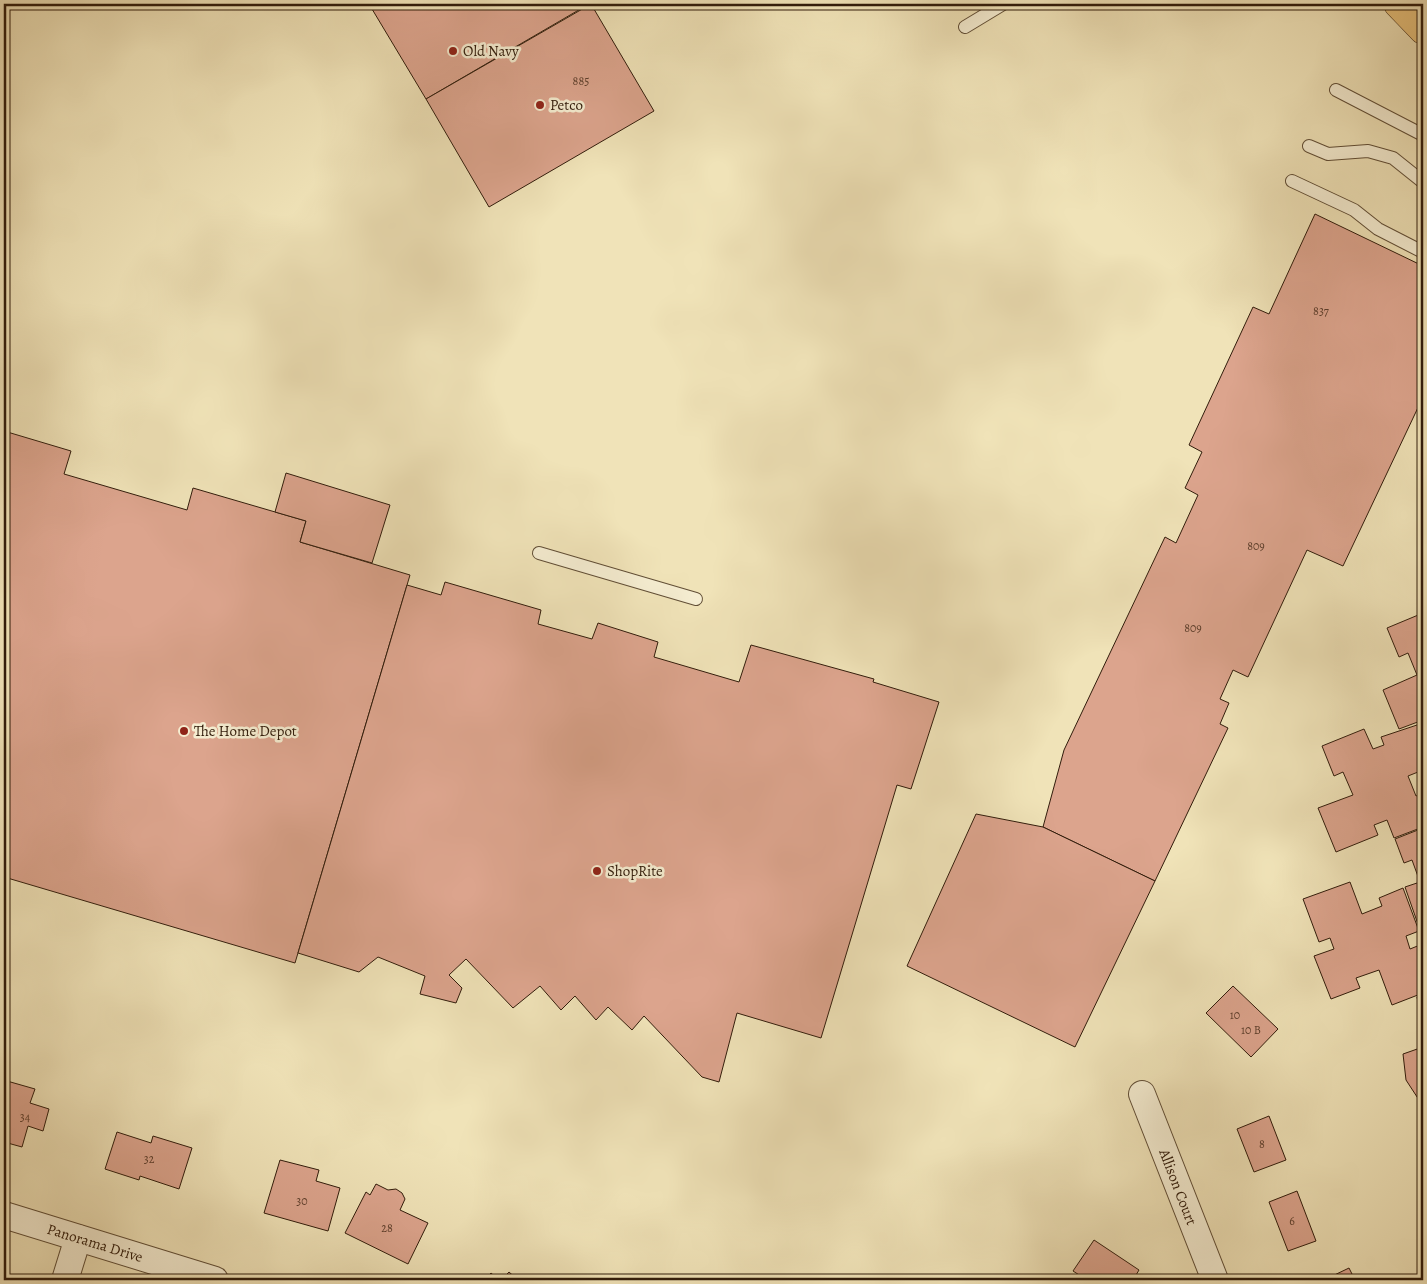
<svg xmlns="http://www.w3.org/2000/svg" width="1427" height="1284" font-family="Alegreya,serif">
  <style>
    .building { fill: #dca48d; stroke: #311c0b }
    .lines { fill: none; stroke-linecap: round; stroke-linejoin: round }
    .service-casing { stroke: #614e36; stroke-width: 14 }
    .minor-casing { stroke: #614e36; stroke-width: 28 }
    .primary-casing { stroke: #311c0b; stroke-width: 29 }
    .service { stroke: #f5edd1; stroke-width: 12 }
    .minor { stroke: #f5edd1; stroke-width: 26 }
    .primary { stroke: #e8c27c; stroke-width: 28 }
    .poi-dot { fill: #8f2418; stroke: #f5edd1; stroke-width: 2 }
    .labels { text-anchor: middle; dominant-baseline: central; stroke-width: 5; stroke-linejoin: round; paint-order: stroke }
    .number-label { font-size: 12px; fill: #5c3e2c }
    .poi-label { font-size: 15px; fill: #311c0b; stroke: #f5edd1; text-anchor: start }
    .street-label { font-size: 15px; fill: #311c0b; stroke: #f5edd1 }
  </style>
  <rect width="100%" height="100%" fill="#f0e3b8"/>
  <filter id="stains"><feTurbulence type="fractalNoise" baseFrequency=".004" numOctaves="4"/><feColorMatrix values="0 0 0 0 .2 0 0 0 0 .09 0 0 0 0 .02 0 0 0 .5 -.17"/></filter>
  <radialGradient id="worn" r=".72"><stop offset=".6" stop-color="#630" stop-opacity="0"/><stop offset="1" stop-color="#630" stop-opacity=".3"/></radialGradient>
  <g class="building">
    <path d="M 369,4 L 589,4 L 426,99 Z"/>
    <path d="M 591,4 L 654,111 L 489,207 L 426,99 Z"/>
    <path d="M 1315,214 L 1423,266 L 1423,316 L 1419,324 L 1423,326 L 1423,397 L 1343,566 L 1307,550 L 1248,677 L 1233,670 L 1220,699 L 1229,703 L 1220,724 L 1228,728 L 1155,881 L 1043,827 L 1064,750 L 1165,537 L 1176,543 L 1198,495 L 1185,488 L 1202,452 L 1189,445 L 1253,307 L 1269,314 Z"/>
    <path d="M 4,431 L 71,451 L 64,474 L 187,510 L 193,488 L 306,521 L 300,542 L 410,575 L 295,963 L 4,877 Z"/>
    <path d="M 286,473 L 390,505 L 372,563 L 300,542 L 306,521 L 275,512 Z"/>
    <path d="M 445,582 L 541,610 L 538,624 L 592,639 L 598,623 L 658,642 L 654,657 L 739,682 L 751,645 L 874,679 L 873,682 L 939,702 L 911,789 L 897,785 L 821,1038 L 737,1013 L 719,1082 L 702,1077 L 644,1016 L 632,1030 L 608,1007 L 596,1020 L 575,996 L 561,1010 L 540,986 L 513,1008 L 466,959 L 449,975 L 462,988 L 456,1003 L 420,994 L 425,976 L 378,957 L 359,972 L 298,953 L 407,585 L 441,595 Z"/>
    <path d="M 1423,613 L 1423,720 L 1399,729 L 1383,690 L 1417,675 L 1408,653 L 1399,657 L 1387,628 Z"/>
    <path d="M 1423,723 L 1423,770 L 1408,776 L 1416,796 L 1423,793 L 1423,827 L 1394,838 L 1387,820 L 1374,825 L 1378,835 L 1336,852 L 1318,808 L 1353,795 L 1343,772 L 1334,776 L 1322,746 L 1364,729 L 1373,749 L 1384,745 L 1381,737 Z"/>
    <path d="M 976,814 L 1043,827 L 1155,881 L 1075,1047 L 907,966 Z"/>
    <path d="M 1423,828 L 1423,929 L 1420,930 L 1405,887 L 1420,882 L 1412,860 L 1404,863 L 1395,839 Z"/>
    <path d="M 1350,882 L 1362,914 L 1382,906 L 1379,898 L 1403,888 L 1419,931 L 1406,936 L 1410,949 L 1420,945 L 1423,953 L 1423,993 L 1392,1005 L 1379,970 L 1356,978 L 1360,988 L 1331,999 L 1314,956 L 1334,949 L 1330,938 L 1319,942 L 1303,899 Z"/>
    <path d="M 1233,986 L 1278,1029 L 1251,1057 L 1206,1013 Z"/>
    <path d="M 1423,995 L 1423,1028 L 1417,997 Z"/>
    <path d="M 1423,1047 L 1423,1103 L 1421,1103 L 1406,1080 L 1403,1054 Z"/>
    <path d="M 7,1081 L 35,1089 L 30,1103 L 49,1109 L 43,1131 L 28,1126 L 22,1147 L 4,1142 L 4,1092 Z"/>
    <path d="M 1269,1116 L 1286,1160 L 1254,1172 L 1237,1129 Z"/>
    <path d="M 117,1132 L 151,1143 L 153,1136 L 192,1148 L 179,1189 L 140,1176 L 139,1180 L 105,1169 Z"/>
    <path d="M 280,1160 L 319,1170 L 316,1181 L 340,1188 L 328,1231 L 264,1213 Z"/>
    <path d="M 376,1184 L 388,1190 L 396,1189 L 402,1193 L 405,1199 L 400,1210 L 428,1223 L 408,1264 L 345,1233 L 366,1192 L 370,1195 Z"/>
    <path d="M 1297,1191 L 1316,1241 L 1288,1251 L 1269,1202 Z"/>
    <path d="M 1094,1240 L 1139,1270 L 1133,1280 L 1087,1280 L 1073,1271 Z"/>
    <path d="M 1349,1268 L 1355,1280 L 1324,1280 Z"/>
    <path d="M 509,1272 L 518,1280 L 501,1280 Z"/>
    <path d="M 491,1273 L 499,1280 L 484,1280 Z"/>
  </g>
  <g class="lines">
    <g class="service-casing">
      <g id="service">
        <path d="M 965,27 L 1003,4"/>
        <path d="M 1336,90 L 1423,135"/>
        <path d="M 1309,146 L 1328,154 L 1368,151 L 1393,158 L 1423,182"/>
        <path d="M 1292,181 L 1354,210 L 1378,229 L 1423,252"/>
        <path d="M 539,553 L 696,599"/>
      </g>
    </g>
    <g class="minor-casing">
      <g id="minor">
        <path d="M 1142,1094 L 1215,1280"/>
        <path d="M 4,1215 L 215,1280"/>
        <path d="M 65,1280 L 78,1238"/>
      </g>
    </g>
    <g class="primary-casing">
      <path id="primary" d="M 1398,4 L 1423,30"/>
    </g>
    <use href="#service" class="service"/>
    <use href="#minor" class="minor"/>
    <use href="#primary" class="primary"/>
  </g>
  <g class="poi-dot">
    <circle cx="453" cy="51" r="5"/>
    <circle cx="540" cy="105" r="5"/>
    <circle cx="184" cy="731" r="5"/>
    <circle cx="597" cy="871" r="5"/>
  </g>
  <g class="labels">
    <g class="number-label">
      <text x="581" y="81">885</text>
      <text x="1321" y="311">837</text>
      <text x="1256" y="546">809</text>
      <text x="1193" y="628">809</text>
      <text x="1235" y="1015">10</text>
      <text x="1251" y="1030">10 B</text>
      <text x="25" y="1117">34</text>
      <text x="1262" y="1144">8</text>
      <text x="149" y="1159">32</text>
      <text x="302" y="1201">30</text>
      <text x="1292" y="1221">6</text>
      <text x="387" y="1228">28</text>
    </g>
    <g class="poi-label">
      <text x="463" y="51">Old Navy</text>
      <text x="550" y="105">Petco</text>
      <text x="194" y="731">The Home Depot</text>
      <text x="607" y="871">ShopRite</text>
    </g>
    <g class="street-label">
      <text transform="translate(1178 1187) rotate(69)">Allison Court</text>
      <text transform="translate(95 1243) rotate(17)">Panorama Drive</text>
    </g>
  </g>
  <rect width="1427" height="1284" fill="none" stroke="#f0e3b8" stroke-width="20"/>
  <rect x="5" y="5" width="1417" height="1274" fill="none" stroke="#311c0b" stroke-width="2.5"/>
  <rect x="10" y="10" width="1407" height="1264" fill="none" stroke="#311c0b"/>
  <rect width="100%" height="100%" filter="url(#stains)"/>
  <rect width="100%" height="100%" fill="url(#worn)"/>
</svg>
